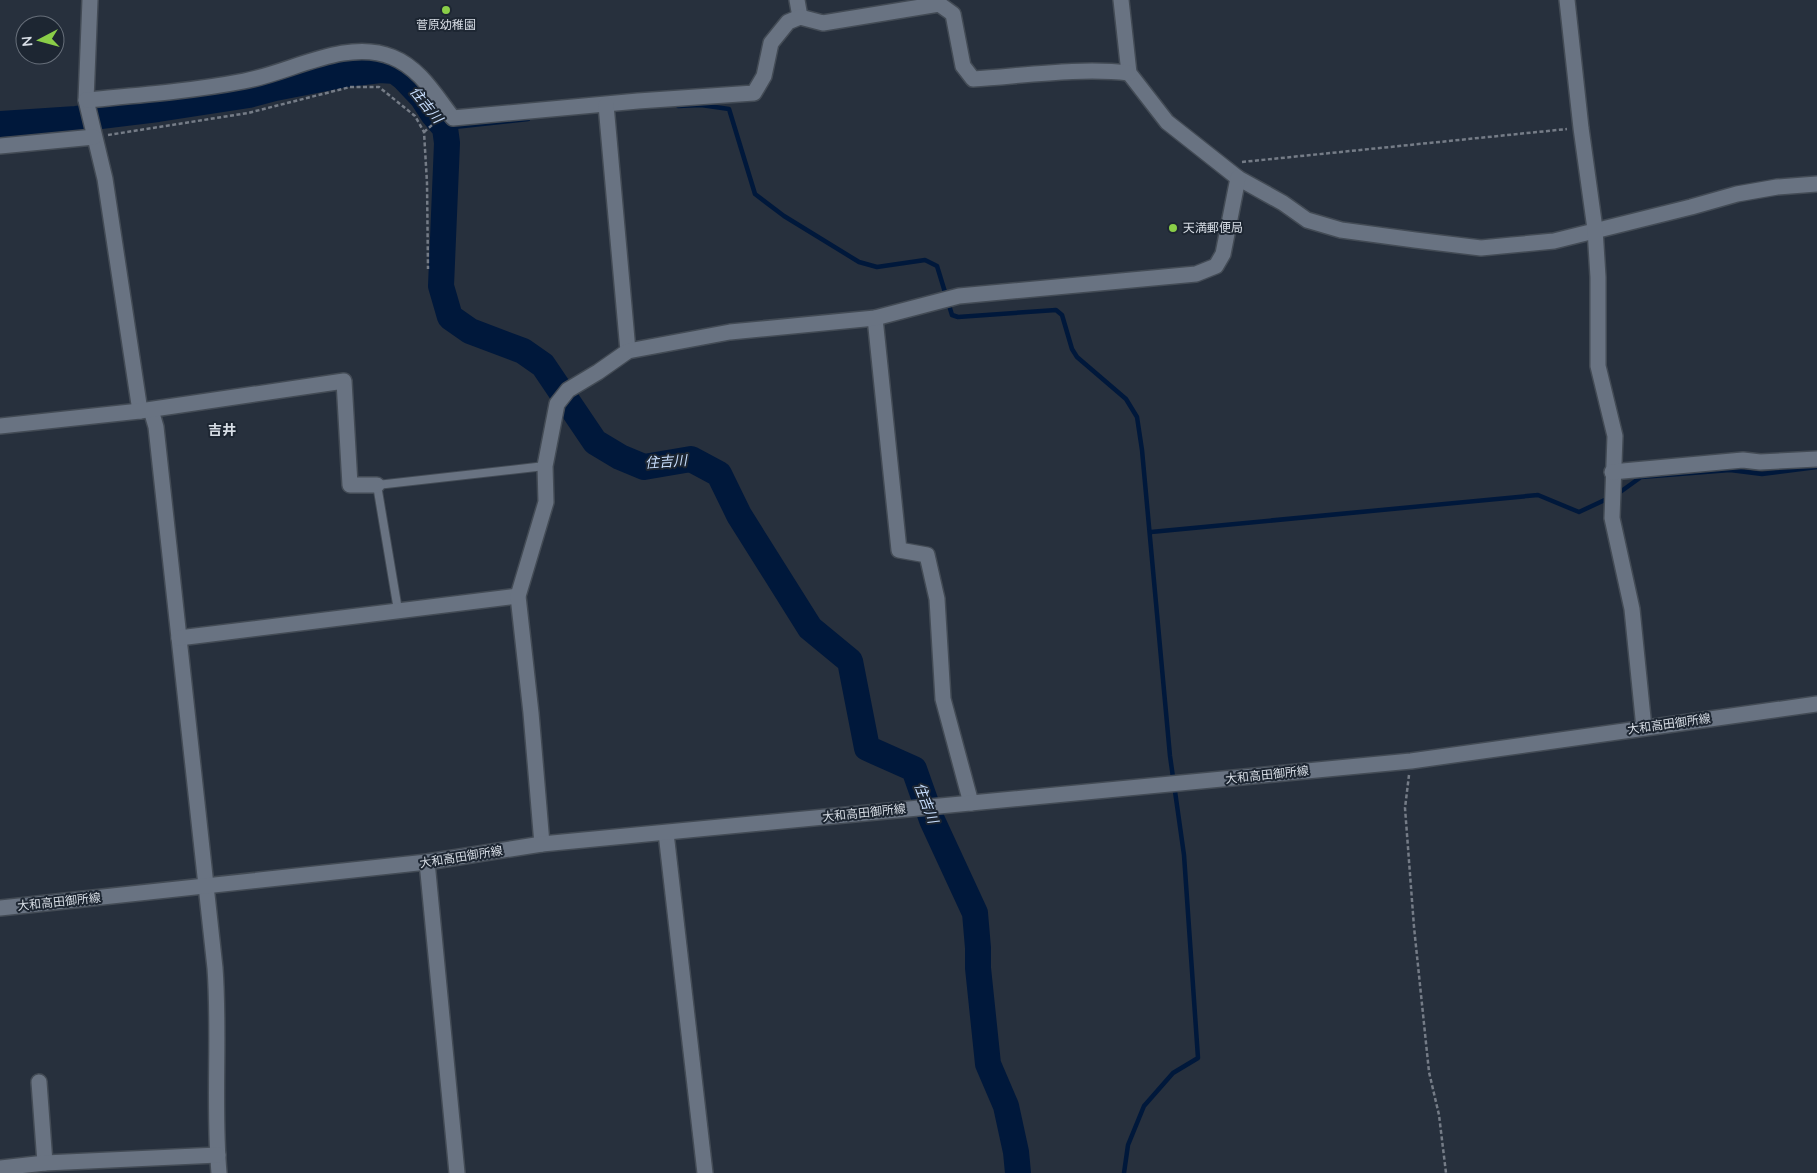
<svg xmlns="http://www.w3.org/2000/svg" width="1817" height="1173" font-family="'Nunito Sans','Noto Sans JP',sans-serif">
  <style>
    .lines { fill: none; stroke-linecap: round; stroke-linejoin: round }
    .stream { stroke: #00183b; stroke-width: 4.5 }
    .river { stroke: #00183b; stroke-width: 26 }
    .lane-casing { stroke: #434b55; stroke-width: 10 }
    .street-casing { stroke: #434b55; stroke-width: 18 }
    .secondary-casing { stroke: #434b55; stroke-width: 18 }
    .path { stroke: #757c87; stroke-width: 2.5; stroke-dasharray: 4 2.5; stroke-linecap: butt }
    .lane { stroke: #697382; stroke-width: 8 }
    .street { stroke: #697382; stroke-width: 15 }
    .secondary { stroke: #697382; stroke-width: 15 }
    .poi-dot { fill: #8ace48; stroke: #1d2632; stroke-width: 2 }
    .labels { text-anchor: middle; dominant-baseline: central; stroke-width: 4; stroke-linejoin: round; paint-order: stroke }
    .poi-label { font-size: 12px; fill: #d7dde5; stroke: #1d2632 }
    .street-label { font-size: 12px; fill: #d7dde5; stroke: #1d2632 }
    .water-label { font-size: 14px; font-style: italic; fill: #c7ddfc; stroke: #1d2632 }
    .neighbourhood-label { font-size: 14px; font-weight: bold; fill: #d7dde5; stroke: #1d2632 }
  </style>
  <rect width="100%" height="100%" fill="#27303d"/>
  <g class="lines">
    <g class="stream">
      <path d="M 678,106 L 701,105 L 729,109 L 755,194 L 784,216 L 859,262 L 877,267 L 925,260 L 937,266 L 952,315 L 958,317 L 1056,310 L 1062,315 L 1072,349 L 1077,357 L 1126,399 L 1137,417 L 1142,450 L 1170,756 L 1184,855 L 1198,1058 L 1173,1073 L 1144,1106 L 1128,1145 L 1124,1173"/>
      <path d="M 445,128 L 528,119"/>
      <path d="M 1616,495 L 1641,477 L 1730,470 L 1762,474 L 1817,467"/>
      <path d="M 1151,532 L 1538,495 L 1579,512 L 1609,498"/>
    </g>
    <path class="river" d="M 0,124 L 76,119 L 158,109 L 249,95 L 275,88 L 347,74 L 380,70 L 395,71 L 404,78 L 422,97 L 433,114 L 445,128 L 447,143 L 441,286 L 450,317 L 470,331 L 523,351 L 543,365 L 595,442 L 620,457 L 644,467 L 691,459 L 719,474 L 739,515 L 810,628 L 850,661 L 867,748 L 914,769 L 932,820 L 975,913 L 978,948 L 978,968 L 988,1064 L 1006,1106 L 1016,1152 L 1018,1173"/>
    <g class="lane-casing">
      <path id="lane" d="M 398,610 L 377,485 L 545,466"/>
    </g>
    <g class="street-casing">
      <g id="street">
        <path d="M 90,0 L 86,100 L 105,179 L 140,411"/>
        <path d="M 797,0 L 800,17"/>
        <path d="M 1121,0 L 1129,73 L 1167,122 L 1238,178 L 1283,203 L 1307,220 L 1341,230 L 1415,240 L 1481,248 L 1512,245 L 1554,241 L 1691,207 L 1737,194 L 1777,187 L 1817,184"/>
        <path d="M 1567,0 L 1581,128 L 1595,229 L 1598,277 L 1598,366 L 1615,436 L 1612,518 L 1632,609 L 1644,728"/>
        <path d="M 86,100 C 139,95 192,91 244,81 C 290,73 346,38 392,57 C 420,68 435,95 453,118 L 638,101 L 754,93 L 764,76 L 771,43 L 788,22 L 800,17 L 823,23 L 939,4 L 953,14 L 963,66 L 973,79 C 1022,76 1080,67 1129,73"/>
        <path d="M 606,105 L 628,351"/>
        <path d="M 0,146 L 94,137"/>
        <path d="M 875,318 L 899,550 L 927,555 L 937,599 L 943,699 L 971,803"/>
        <path d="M 151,410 L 156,427 L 215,968 C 220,1036 213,1105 219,1173"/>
        <path d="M 0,426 L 140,411 L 344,381 L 350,485 L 377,485"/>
        <path d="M 1612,472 L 1743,460 L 1760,462 L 1817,459"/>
        <path d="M 179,638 L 518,596"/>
        <path d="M 666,833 L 705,1173"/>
        <path d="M 542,844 L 531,713 L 518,596 L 546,502 L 545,466 L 557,404 L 568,390 L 598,372 L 628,351 L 730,332 L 875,318 L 959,296 L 1196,274 L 1216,266 L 1223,254 L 1238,178"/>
        <path d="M 427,862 L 457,1173"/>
        <path d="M 39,1082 L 45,1163"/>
        <path d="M 0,1168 L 45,1163 L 218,1155"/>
      </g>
    </g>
    <g class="secondary-casing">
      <path id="secondary" d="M 0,908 L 427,862 L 542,844 L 1411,761 L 1817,704"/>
    </g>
    <g class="path">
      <path d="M 424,132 L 438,120"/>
      <path d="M 108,135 L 248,113 L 350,87 L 379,87 L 415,116 L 424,132 L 427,183 L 428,269"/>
      <path d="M 1242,162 L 1567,129"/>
      <path d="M 1409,775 L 1405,808 L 1414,927 L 1429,1072 L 1439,1115 L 1446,1173"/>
    </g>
    <use href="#lane" class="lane"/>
    <use href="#street" class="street"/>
    <use href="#secondary" class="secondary"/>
  </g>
  <g class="poi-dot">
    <circle cx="446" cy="10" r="5"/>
    <circle cx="1173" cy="228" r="5"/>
  </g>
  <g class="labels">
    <g class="poi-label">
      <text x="446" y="25">菅原幼稚園</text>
      <text x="1183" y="228" text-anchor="start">天満郵便局</text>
    </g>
    <g class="street-label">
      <text transform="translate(1669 724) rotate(-8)">大和高田御所線</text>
      <text transform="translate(1267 775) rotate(-6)">大和高田御所線</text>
      <text transform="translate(864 813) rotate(-6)">大和高田御所線</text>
      <text transform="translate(461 857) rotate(-9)">大和高田御所線</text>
      <text transform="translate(59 902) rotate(-6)">大和高田御所線</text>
    </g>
    <g class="water-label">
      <text transform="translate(426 105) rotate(51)">住吉川</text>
      <text transform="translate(666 462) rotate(-4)">住吉川</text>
      <text transform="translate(926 803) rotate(69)">住吉川</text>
    </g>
    <g class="neighbourhood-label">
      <text x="222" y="430">吉井</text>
    </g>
  </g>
  <g transform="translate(40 40) rotate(264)"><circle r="24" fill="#1d2632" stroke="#676f7a"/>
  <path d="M0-4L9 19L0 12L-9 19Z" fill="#8ace48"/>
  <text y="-8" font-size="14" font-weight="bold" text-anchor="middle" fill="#d7dde5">N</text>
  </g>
</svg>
